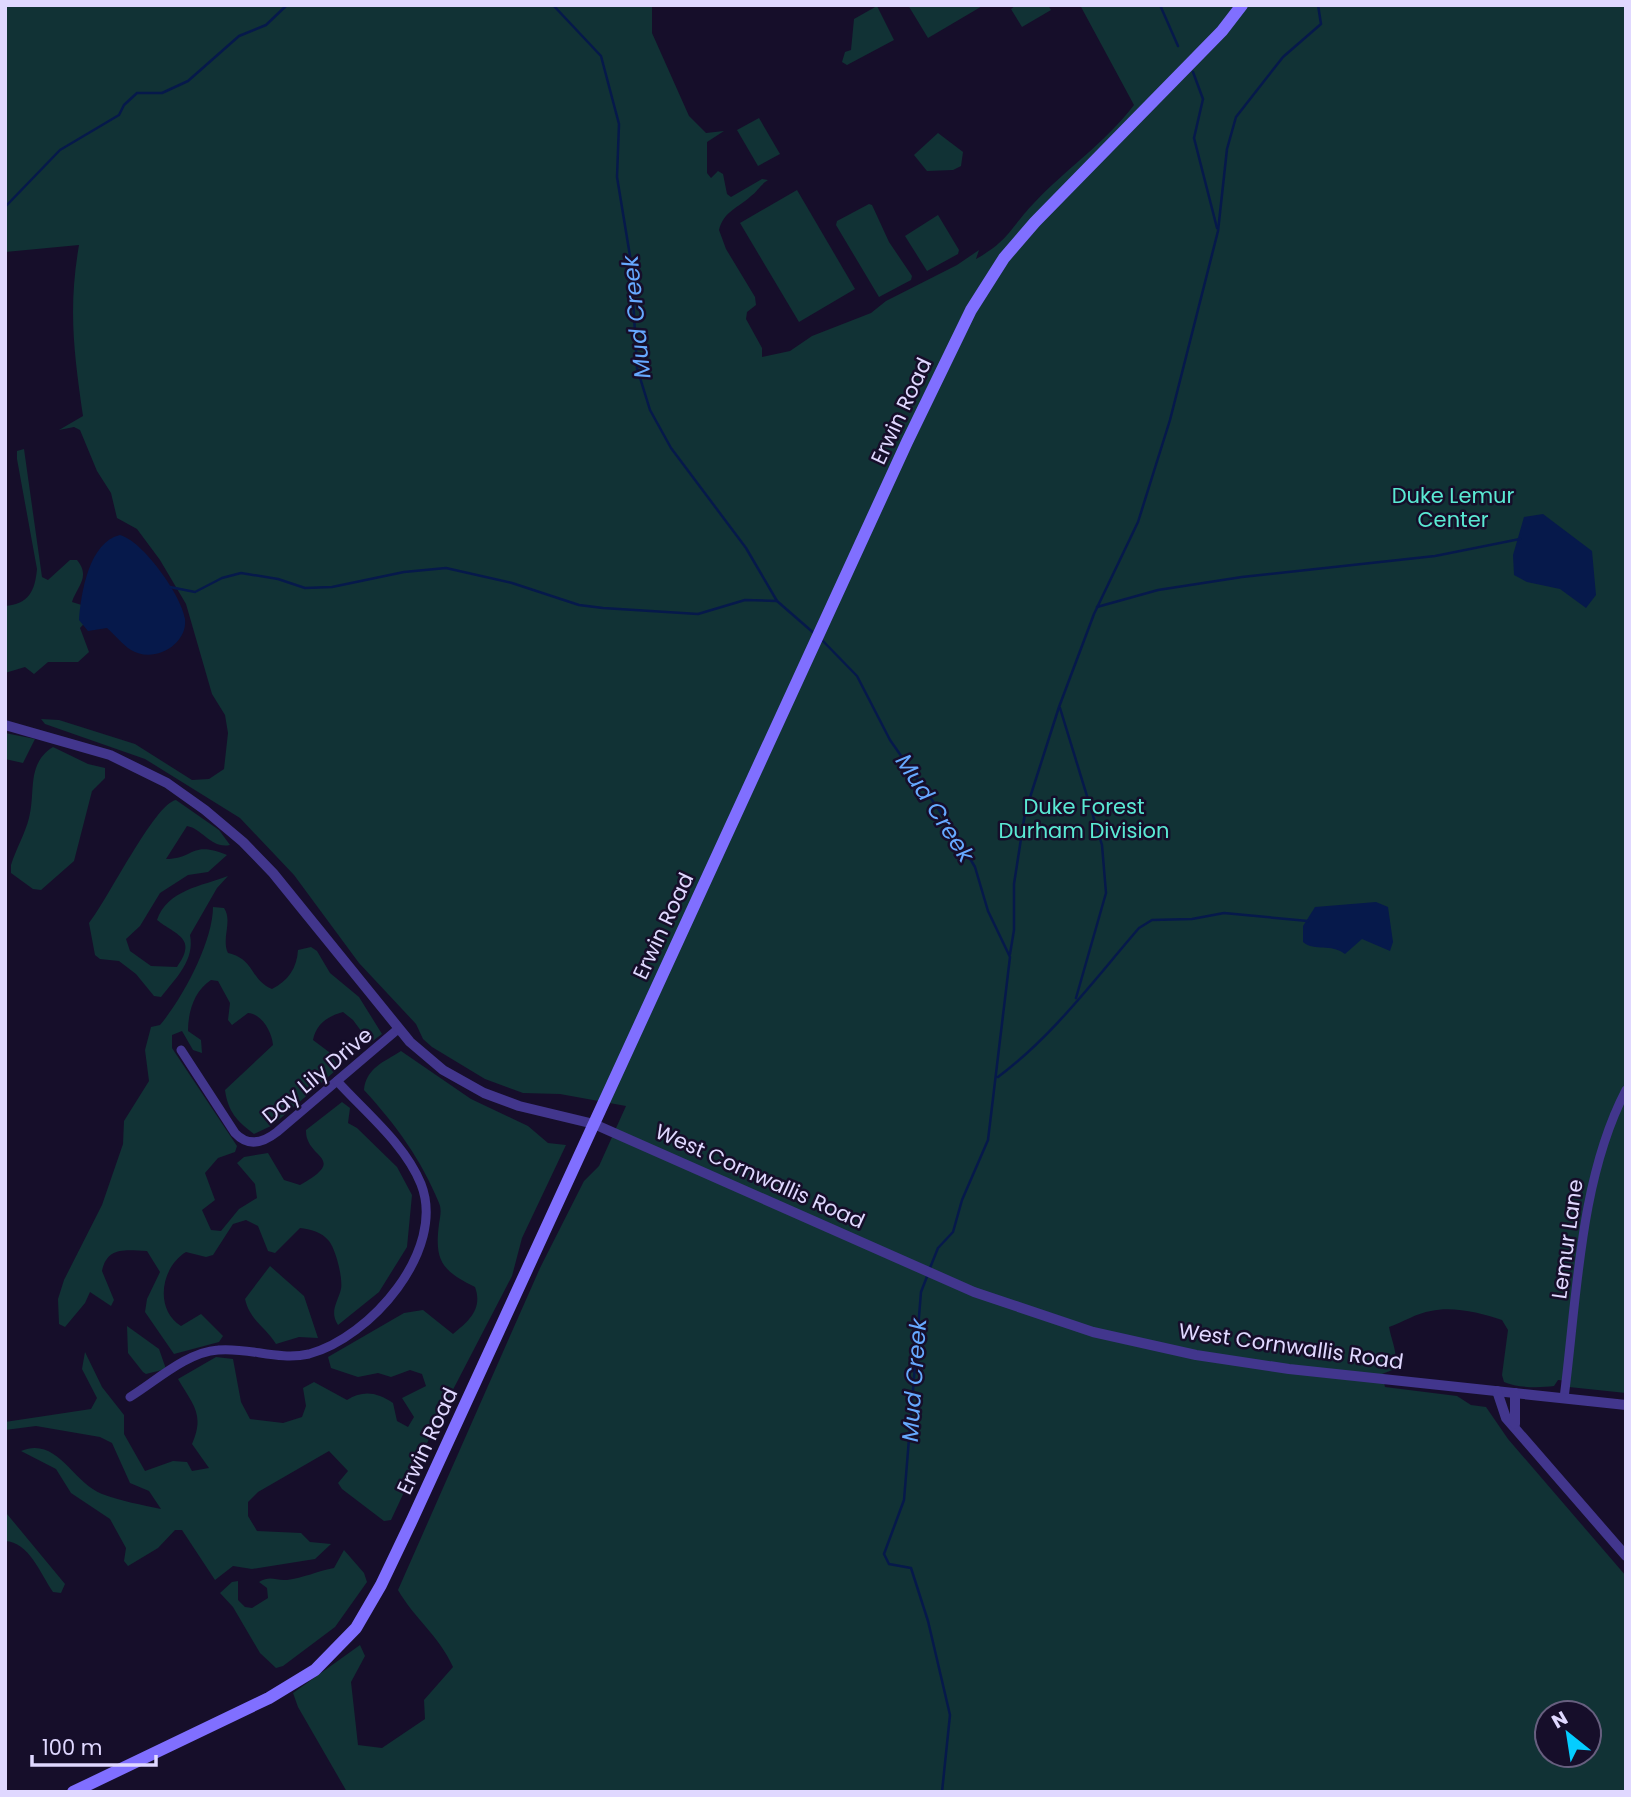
<svg xmlns="http://www.w3.org/2000/svg" width="1631" height="1797" font-family="Poppins,sans-serif">
  <style>
    .green { fill: #113235; fill-rule: evenodd }
    .water { fill: #06194b }
    .lines { fill: none; stroke-linecap: round; stroke-linejoin: round }
    .stream { stroke: #06194b; stroke-width: 2.5 }
    .minor { stroke: #42368d; stroke-width: 9 }
    .tertiary { stroke: #42368d; stroke-width: 10 }
    .secondary { stroke: #806fff; stroke-width: 12 }
    .labels { text-anchor: middle; dominant-baseline: central; stroke-width: 5; stroke-linejoin: round; paint-order: stroke }
    .street-label { font-size: 21px; fill: #e0d8ff; stroke: #160e2a }
    .park-label { font-size: 21px; fill: #5ae9d3; stroke: #160e2a }
    .water-label { font-size: 23px; font-style: italic; fill: #66a9ff; stroke: #160e2a }
  </style>
  <rect width="100%" height="100%" fill="#160e2a"/>
  <g class="green">
    <path d="M 5,5 L 652,5 L 652,33 L 689,116 L 706,133 L 724,131 L 707,142 L 707,173 L 711,178 L 718,171 L 723,174 L 727,194 L 731,197 L 762,179 L 768,180 C 760,185 758,191 751,196 C 738,208 724,211 719,230 L 726,249 L 755,297 L 756,305 L 747,312 L 746,319 L 762,348 L 762,357 L 790,351 L 812,336 L 871,313 L 886,301 L 957,265 L 979,250 L 976,259 C 1009,241 1010,228 1034,203 C 1066,169 1105,143 1134,105 L 1080,5 L 1626,5 L 1626,1393 L 1569,1387 L 1569,1381 L 1558,1380 L 1554,1386 C 1540,1388 1517,1388 1504,1382 L 1502,1375 L 1508,1330 L 1502,1320 C 1481,1313 1453,1306 1431,1311 C 1417,1313 1403,1322 1389,1327 C 1392,1343 1398,1352 1395,1369 L 1382,1374 L 1385,1387 L 1457,1396 L 1471,1405 L 1486,1407 L 1508,1439 L 1626,1576 L 1626,1792 L 347,1792 L 298,1707 L 293,1693 L 360,1645 L 365,1656 L 351,1682 L 358,1745 L 382,1748 L 425,1719 L 424,1700 L 453,1667 C 440,1637 414,1618 398,1590 L 540,1268 L 584,1181 L 599,1166 L 626,1106 L 560,1094 L 523,1093 L 485,1079 L 432,1047 L 423,1039 L 416,1024 L 359,963 L 294,875 L 240,818 L 145,759 L 45,724 L 41,719 L 59,720 L 135,744 L 192,780 L 209,779 L 224,769 L 228,733 L 225,715 L 212,694 L 186,604 L 160,560 L 137,529 L 117,518 L 111,493 L 97,471 L 80,430 L 74,427 L 59,430 L 83,416 C 74,353 68,309 79,245 L 5,252 ZM 1547,1713 L 1589,1713 L 1589,1755 L 1547,1755 Z"/>
    <path d="M 908,5 L 984,5 L 928,38 Z"/>
    <path d="M 1016,5 L 1048,5 L 1051,10 L 1022,27 L 1011,9 Z"/>
    <path d="M 877,6 L 894,40 L 847,65 L 842,62 L 845,52 L 851,50 L 854,19 Z"/>
    <path d="M 759,118 L 780,154 L 758,166 L 737,130 Z"/>
    <path d="M 938,133 L 963,152 L 961,166 L 953,170 L 927,171 L 914,155 Z"/>
    <path d="M 797,190 L 855,289 L 799,322 L 740,223 Z"/>
    <path d="M 869,204 L 872,205 L 889,242 L 912,276 L 911,280 L 879,297 L 836,225 L 837,221 Z"/>
    <path d="M 938,215 L 959,250 L 958,254 L 927,271 L 905,236 Z"/>
    <path d="M 24,449 L 42,577 L 48,580 L 70,560 L 77,560 C 91,577 77,586 72,602 L 88,607 L 90,617 L 80,628 L 89,652 L 78,662 L 48,662 L 34,674 L 25,667 L 5,673 L 5,606 C 29,604 35,591 37,569 L 17,459 L 17,451 Z"/>
    <path d="M 5,733 L 35,739 L 23,763 L 5,759 Z"/>
    <path d="M 53,747 L 88,764 L 105,768 L 105,778 L 92,791 L 74,861 L 41,890 L 33,889 L 11,873 L 11,865 C 16,849 25,834 29,818 C 36,792 26,764 53,747 Z"/>
    <path d="M 176,800 L 219,830 L 230,845 C 211,849 203,829 187,826 L 166,859 C 195,859 190,840 227,855 L 208,872 L 188,875 L 160,893 L 140,926 L 126,939 L 130,951 L 151,966 L 177,967 C 198,938 176,935 157,920 C 167,890 202,886 228,876 L 217,888 L 190,935 C 195,960 176,978 161,997 L 154,996 L 136,974 L 119,961 L 100,959 L 95,955 L 89,923 C 107,901 155,803 176,800 Z"/>
    <path d="M 213,907 L 224,908 C 233,921 221,939 228,953 C 255,959 250,980 272,989 C 288,981 297,968 298,950 L 311,947 L 317,951 L 330,973 L 359,997 L 382,1034 L 370,1043 L 353,1020 L 343,1012 C 328,1016 316,1024 313,1040 L 329,1052 L 337,1065 L 335,1071 L 273,1125 L 254,1134 C 237,1121 228,1112 225,1090 L 273,1045 C 272,1032 262,1014 248,1013 L 232,1025 L 228,1020 L 230,1003 L 218,981 L 211,980 C 194,991 188,1012 188,1031 L 201,1040 L 202,1053 L 193,1050 L 182,1031 L 172,1035 L 172,1048 L 237,1146 L 235,1152 L 218,1158 L 205,1173 L 215,1200 L 202,1210 L 211,1230 L 221,1231 L 239,1209 L 257,1198 L 255,1184 L 237,1163 L 244,1157 L 268,1153 L 284,1180 L 300,1185 C 350,1157 305,1159 306,1130 L 342,1102 L 350,1108 L 348,1123 L 357,1128 L 397,1167 L 412,1195 L 407,1247 L 379,1292 L 338,1325 C 329,1311 338,1302 341,1289 C 343,1278 336,1250 329,1241 C 322,1232 310,1229 300,1228 L 275,1253 L 268,1251 L 258,1226 L 246,1220 L 233,1224 L 213,1255 L 206,1257 L 186,1252 C 161,1267 154,1309 181,1326 L 201,1314 L 223,1336 L 219,1342 L 174,1354 L 145,1312 L 147,1299 L 160,1272 L 147,1251 C 126,1250 107,1246 102,1271 L 114,1300 L 111,1306 L 90,1292 L 85,1303 L 65,1327 L 59,1324 L 58,1299 L 64,1280 L 102,1205 L 123,1144 L 124,1121 L 149,1081 L 145,1050 L 151,1027 L 160,1025 C 183,998 213,941 213,907 Z"/>
    <path d="M 401,1051 L 471,1099 L 528,1126 L 548,1143 L 566,1145 L 522,1238 L 512,1276 L 444,1407 L 391,1520 L 384,1521 L 342,1489 L 338,1483 L 348,1471 L 329,1451 L 258,1492 L 248,1502 L 248,1516 L 257,1531 L 301,1533 L 310,1542 L 331,1544 L 315,1559 L 252,1569 L 233,1566 L 215,1580 L 182,1530 L 175,1530 L 158,1548 L 128,1566 L 124,1561 L 126,1548 L 110,1519 L 71,1493 L 56,1469 L 21,1451 C 57,1436 72,1482 102,1494 C 121,1501 142,1505 161,1509 L 149,1491 L 130,1483 L 112,1443 L 100,1437 L 36,1426 L 5,1430 L 5,1422 L 91,1409 L 97,1398 L 82,1369 L 85,1352 L 102,1387 L 124,1415 L 124,1434 L 145,1471 L 173,1461 L 187,1462 L 192,1471 L 209,1468 L 192,1444 C 205,1414 193,1405 178,1379 L 216,1357 L 233,1359 L 241,1402 L 250,1419 L 283,1423 L 302,1417 L 306,1406 L 303,1388 L 314,1382 L 347,1400 C 363,1390 377,1392 393,1403 L 397,1421 L 408,1427 L 414,1417 L 402,1398 L 426,1386 L 422,1374 L 410,1370 L 391,1377 L 378,1373 L 358,1377 L 331,1368 L 328,1357 L 404,1313 L 423,1310 L 453,1334 C 469,1321 483,1309 475,1287 C 443,1271 434,1262 439,1224 C 440,1217 442,1210 439,1203 C 421,1159 396,1125 364,1090 C 366,1068 384,1062 401,1051 Z"/>
    <path d="M 270,1266 L 304,1296 L 318,1338 L 299,1337 L 276,1344 C 266,1327 250,1321 245,1299 Z"/>
    <path d="M 127,1326 L 159,1349 L 166,1369 L 146,1374 L 143,1372 L 128,1353 Z"/>
    <path d="M 7,1514 L 65,1584 L 61,1593 L 53,1592 C 40,1573 29,1542 5,1541 Z"/>
    <path d="M 344,1550 L 364,1573 L 367,1582 L 335,1627 L 283,1666 L 276,1668 L 260,1653 L 233,1607 L 220,1593 L 232,1582 L 238,1581 L 238,1600 L 245,1607 L 252,1608 L 268,1598 L 267,1588 L 259,1582 C 271,1575 275,1581 287,1580 C 303,1578 318,1571 334,1568 Z"/>
  </g>
  <g class="water">
    <path d="M 1543,514 L 1592,551 L 1596,595 L 1586,608 L 1560,589 L 1527,582 L 1514,575 L 1513,555 L 1524,517 Z"/>
    <path d="M 120,535 C 143,541 182,596 185,619 C 188,645 153,664 131,650 C 123,645 115,635 107,628 L 88,631 L 79,620 C 81,593 89,542 120,535 Z"/>
    <path d="M 1376,902 L 1388,907 L 1393,942 L 1390,951 L 1362,939 L 1345,954 C 1331,943 1315,952 1303,942 L 1303,926 L 1315,907 Z"/>
  </g>
  <g class="lines">
    <g class="stream">
      <path d="M 553,5 L 601,56 L 619,124 L 617,177 L 631,262 L 637,368 L 650,410 L 671,448 L 746,548 L 777,601 L 816,635"/>
      <path d="M 1160,5 L 1178,46"/>
      <path d="M 1193,72 L 1203,99 L 1194,138 L 1217,228"/>
      <path d="M 5,207 L 60,150 L 119,115 L 124,105 L 137,93 L 162,93 L 188,81 L 239,36 L 266,25 L 287,5"/>
      <path d="M 170,587 L 195,592 L 222,578 L 241,573 L 278,579 L 305,588 L 332,587 L 404,572 L 446,568 L 512,583 L 579,605 L 603,608 L 698,614 L 745,600 L 777,601"/>
      <path d="M 1097,607 L 1158,590 L 1242,577 L 1435,556 L 1520,539"/>
      <path d="M 821,639 L 857,676 L 890,740 L 953,830 L 975,867 L 988,911 L 1010,957 L 988,1140 L 962,1200 L 953,1232 L 938,1248 L 930,1268"/>
      <path d="M 1060,708 L 1102,845 L 1106,893 L 1076,998"/>
      <path d="M 1010,954 L 1014,930 L 1014,884 L 1025,813 L 1059,707 L 1094,614 L 1138,522 L 1170,420 L 1218,231 L 1227,149 L 1236,117 L 1283,57 L 1321,24 L 1318,5"/>
      <path d="M 998,1077 C 1053,1036 1094,980 1139,928 L 1152,920 L 1192,919 L 1224,913 L 1308,921"/>
      <path d="M 928,1274 L 921,1292 L 904,1500 L 884,1554 L 889,1564 L 911,1568 L 928,1621 L 950,1715 L 942,1792"/>
    </g>
    <g class="minor">
      <path d="M 181,1050 L 235,1133 C 248,1147 263,1143 277,1132 L 398,1029"/>
      <path d="M 130,1397 C 156,1381 187,1352 218,1350 C 249,1347 278,1361 309,1354 C 370,1338 447,1250 421,1184 C 405,1144 365,1112 337,1081"/>
      <path d="M 1564,1398 C 1577,1299 1579,1180 1626,1090"/>
    </g>
    <g class="tertiary">
      <path d="M 5,725 L 110,755 L 167,783 L 205,810 L 243,842 L 273,873 L 410,1042 L 443,1070 L 484,1093 L 519,1106 L 594,1124 L 974,1292 L 1093,1332 L 1196,1355 L 1289,1369 L 1626,1405"/>
      <path d="M 1497,1391 L 1506,1418 L 1626,1556"/>
      <path d="M 1515,1424 L 1515,1393"/>
    </g>
    <path class="secondary" d="M 73,1792 L 269,1698 L 315,1670 L 356,1628 L 381,1585 L 412,1520 L 907,442 L 971,310 L 1004,258 L 1035,222 L 1222,31 L 1242,5"/>
  </g>
  <g class="labels">
    <g class="street-label">
      <text transform="translate(901 411) rotate(-65)">Erwin Road</text>
      <text transform="translate(663 926) rotate(-65)">Erwin Road</text>
      <text transform="translate(317 1075) rotate(-40)">Day Lily Drive</text>
      <text transform="translate(760 1176) rotate(24)">West Cornwallis Road</text>
      <text transform="translate(1567 1239) rotate(-82)">Lemur Lane</text>
      <text transform="translate(1291 1346) rotate(8)">West Cornwallis Road</text>
      <text transform="translate(427 1441) rotate(-65)">Erwin Road</text>
    </g>
    <g class="park-label">
      <text x="1453" y="495">Duke Lemur<tspan x="1453" dy="24">Center</tspan></text>
      <text x="1084" y="806">Duke Forest<tspan x="1084" dy="24">Durham Division</tspan></text>
    </g>
    <g class="water-label">
      <text transform="translate(636 317) rotate(-96)">Mud Creek</text>
      <text transform="translate(935 808) rotate(57)">Mud Creek</text>
      <text transform="translate(914 1380) rotate(-86)">Mud Creek</text>
    </g>
  </g>
  <rect width="1631" height="1797" fill="none" stroke="#e0d8ff" stroke-width="14"/>
  <g transform="translate(1568 1734) rotate(330)"><circle r="33" fill="#160e2a" stroke="#675f7f" stroke-width="2"/>
  <path d="M0-5L12 26L0 18L-12 26Z" fill="#04cdff"/>
  <text y="-10" font-size="19" font-weight="bold" text-anchor="middle" fill="#e0d8ff">N</text>
  </g>
  <path d="M32 1755v10h124v-10" fill="none" stroke="#e0d8ff" stroke-width="3.5"/>
  <text x="42" y="1755" font-size="21" fill="#e0d8ff" stroke="#160e2a" stroke-width="5" paint-order="stroke">100 m</text>
</svg>
